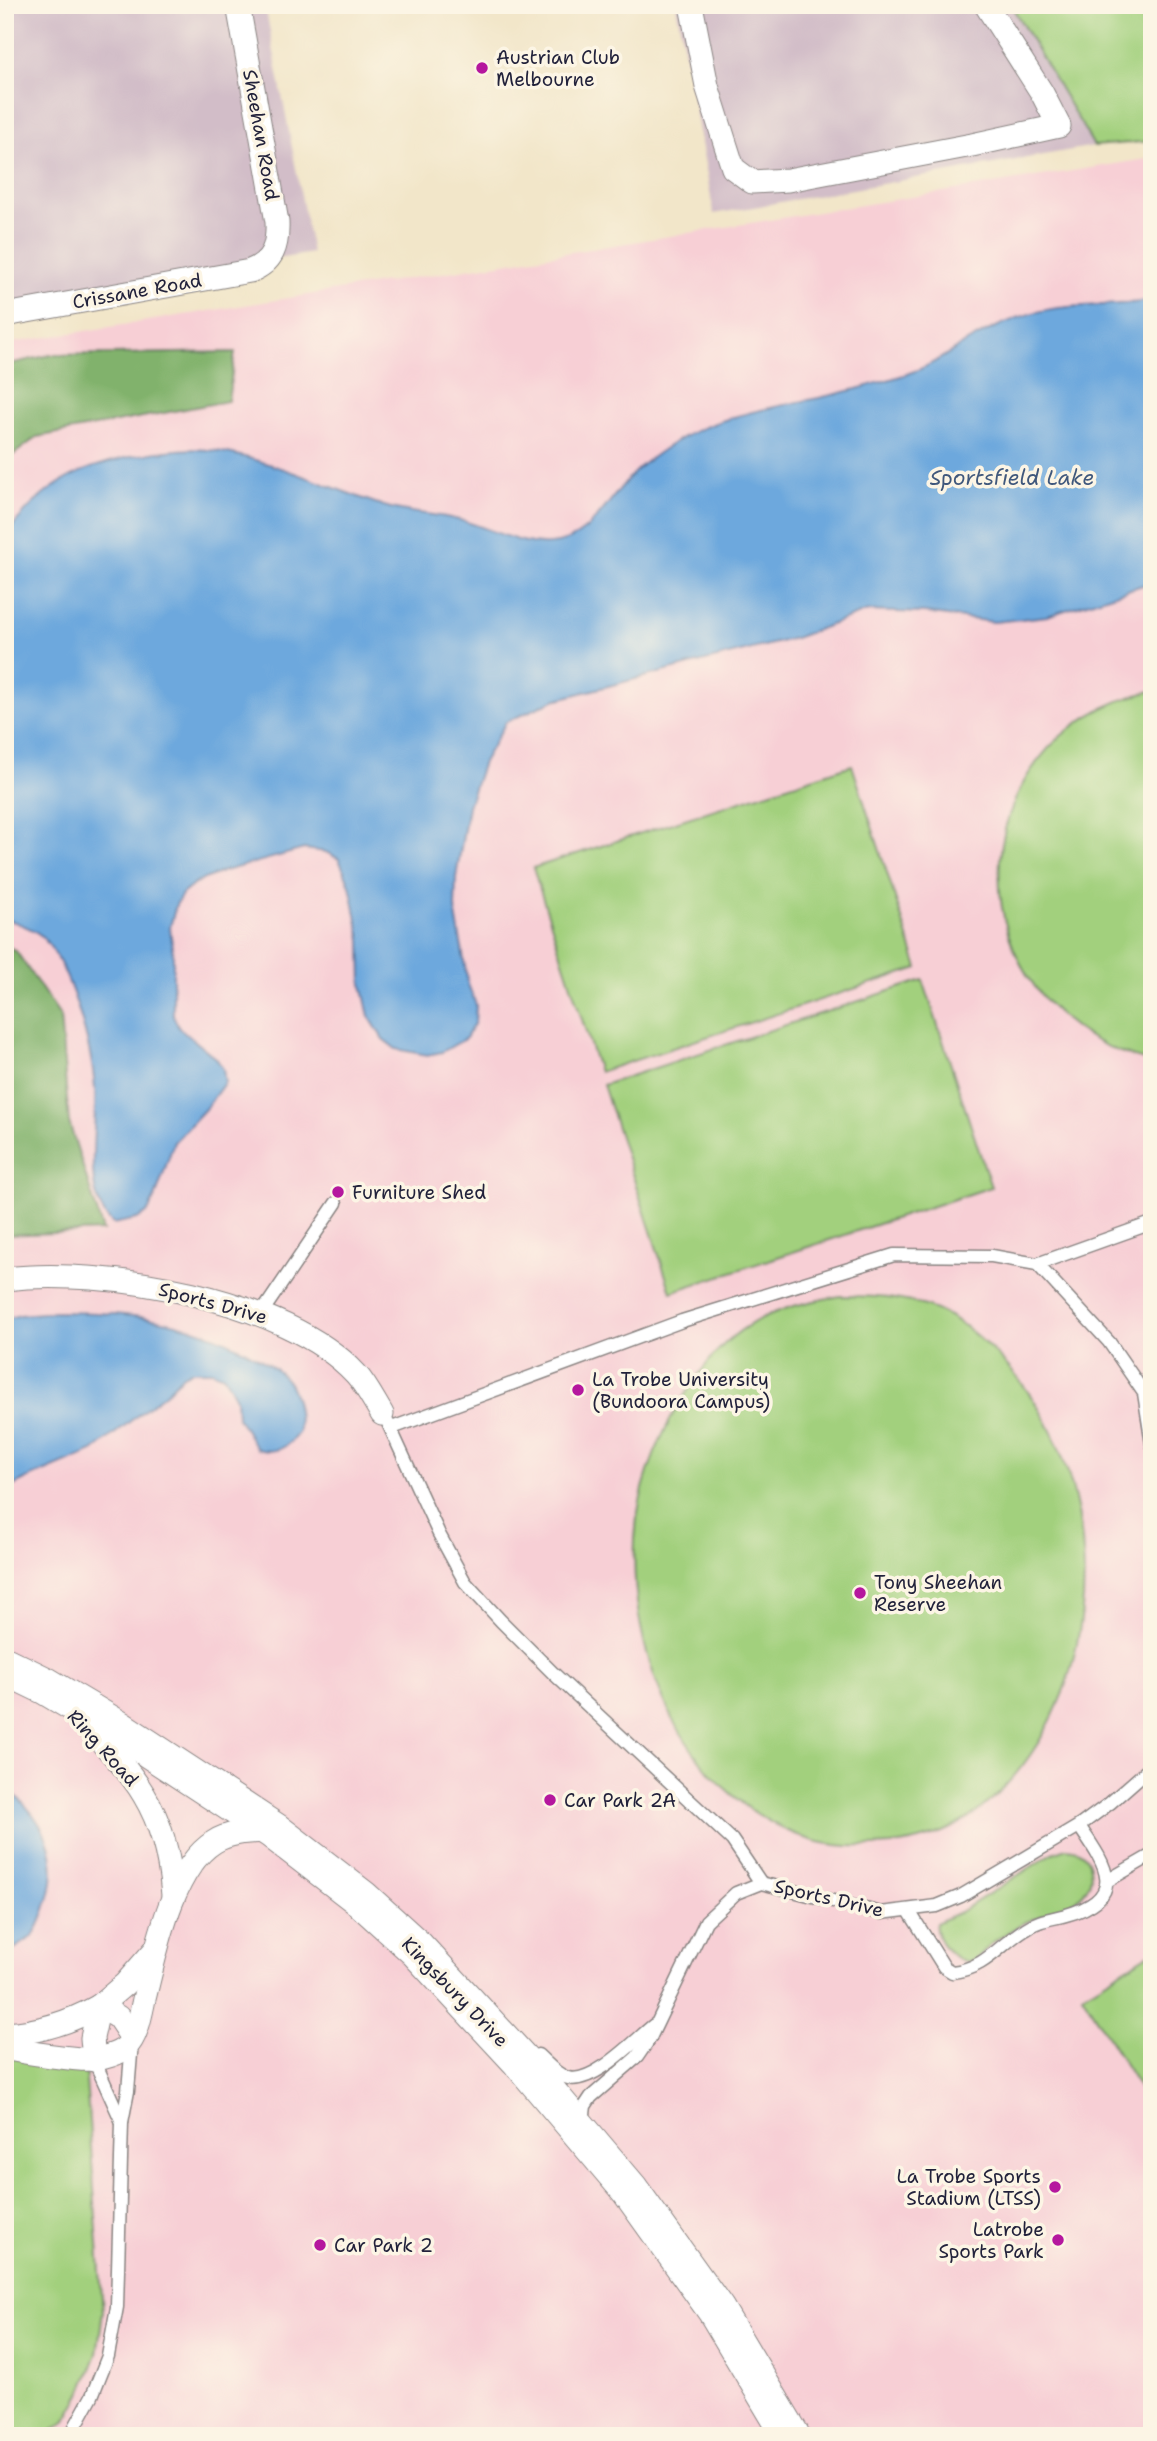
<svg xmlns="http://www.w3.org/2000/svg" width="1157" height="2441" font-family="'Shantell Sans',sans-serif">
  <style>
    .built { fill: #f7cfd5 }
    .industrial { fill: #d2bdc8 }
    .green { fill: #a2d07d; stroke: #62795c; stroke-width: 2 }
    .forest { fill: #81b26c; stroke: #526a54; stroke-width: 2 }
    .water { fill: #6da8dd; stroke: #48658c; stroke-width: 2 }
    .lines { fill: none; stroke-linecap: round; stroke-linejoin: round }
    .service-casing { stroke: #8a8482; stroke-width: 15 }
    .minor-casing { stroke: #8a8482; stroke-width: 25 }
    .primary-casing { stroke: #8a8482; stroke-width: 39 }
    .service { stroke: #fff; stroke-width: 12 }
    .minor { stroke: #fff; stroke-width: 23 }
    .primary { stroke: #fff; stroke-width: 37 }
    .poi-dot { fill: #b5179e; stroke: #fcf5e5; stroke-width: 2.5 }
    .labels { text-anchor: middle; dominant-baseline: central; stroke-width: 7; stroke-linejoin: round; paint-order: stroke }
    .poi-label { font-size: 19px; fill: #22223b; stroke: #fcf5e5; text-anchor: start }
    .street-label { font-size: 19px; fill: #22223b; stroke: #fcf5e5 }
    .water-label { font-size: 21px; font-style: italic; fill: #40587c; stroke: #fcf5e5 }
  </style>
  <rect width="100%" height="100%" fill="#fcf5e5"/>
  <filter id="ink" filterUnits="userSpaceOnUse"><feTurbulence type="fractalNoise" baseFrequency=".0143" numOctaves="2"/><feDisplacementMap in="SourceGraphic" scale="14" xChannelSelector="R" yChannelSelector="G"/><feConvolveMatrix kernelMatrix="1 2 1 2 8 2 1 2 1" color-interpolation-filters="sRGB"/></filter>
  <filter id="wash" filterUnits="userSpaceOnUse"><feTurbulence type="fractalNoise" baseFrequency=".00686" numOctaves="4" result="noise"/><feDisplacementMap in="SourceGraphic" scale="28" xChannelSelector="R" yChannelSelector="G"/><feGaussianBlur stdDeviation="1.57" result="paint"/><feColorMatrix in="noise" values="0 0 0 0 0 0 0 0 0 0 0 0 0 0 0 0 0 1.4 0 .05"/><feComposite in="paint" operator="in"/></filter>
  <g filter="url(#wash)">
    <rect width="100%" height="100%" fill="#f2e6c9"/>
    <path class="built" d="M 1152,158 L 1152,2436 L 5,2436 L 5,344 Z"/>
    <g class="industrial">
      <path d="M 5,5 L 265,5 L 312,253 L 5,306 Z"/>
      <path d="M 676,5 L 1011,5 L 1094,146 L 714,214 Z"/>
    </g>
    <g class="green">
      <path d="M 1011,5 L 1152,5 L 1152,141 L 1094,146 Z"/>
      <path d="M 1152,691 L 1152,1062 C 948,1014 949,736 1152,691 Z"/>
      <path d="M 852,765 L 918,968 L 599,1072 L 533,868 Z"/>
      <path d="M 923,980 L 991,1187 L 671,1292 L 603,1085 Z"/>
      <path d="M 841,1296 C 878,1296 916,1298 949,1316 C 967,1326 984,1342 998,1356 C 1103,1461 1112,1648 1023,1765 C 989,1809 948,1840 891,1845 C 863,1847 832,1848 805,1838 C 679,1793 621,1644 637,1518 C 643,1475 662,1430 686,1393 C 699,1374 713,1353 731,1338 C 762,1312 802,1302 841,1296 Z"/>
      <path d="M 1067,1848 C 1079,1849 1088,1855 1090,1867 C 1098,1906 1042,1912 1018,1926 C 1009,1932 999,1937 991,1944 C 985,1949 979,1959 971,1961 C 955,1965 932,1937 936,1923 L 960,1912 L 1053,1853 Z"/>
      <path d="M 1152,1952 L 1152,2108 L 1082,1995 Z"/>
      <path d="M 5,2051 L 85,2066 L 103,2312 L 97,2354 L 81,2394 L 65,2422 L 44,2436 L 5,2436 Z"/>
    </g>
    <g class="forest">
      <path d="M 235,352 L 228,401 L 37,437 L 5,461 L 5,365 L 50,355 Z"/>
      <path d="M 5,945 L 16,951 L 60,1016 L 69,1122 L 103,1231 L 5,1235 Z"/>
    </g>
    <g class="water">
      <path d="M 1152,300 L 1152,582 L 1047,616 L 994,622 L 924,613 L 868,611 L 795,638 L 554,700 L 506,722 L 483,762 L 468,806 L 456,877 L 455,908 L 468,984 L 476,1005 L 475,1022 L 466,1038 L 442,1052 L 427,1055 L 396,1049 L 383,1039 L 369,1016 L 362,985 L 361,939 L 350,885 L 339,859 L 326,852 L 304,849 L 224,871 L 197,882 L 182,894 L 176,905 L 170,927 L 173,954 L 173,1015 L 179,1028 L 216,1058 L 223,1069 L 225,1082 L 205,1109 L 174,1142 L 155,1198 L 147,1213 L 137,1219 L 113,1224 C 80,1194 98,1130 95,1089 C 92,1049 70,961 39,934 C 30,927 16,923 5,918 L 5,537 C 18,517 38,497 58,484 C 94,460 175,444 217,451 C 275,461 329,488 384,506 C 408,514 434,513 459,520 C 489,527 518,546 550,544 C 589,541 605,504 629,478 C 640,465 659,452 673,443 C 730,408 797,406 860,388 C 880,382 901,377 920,369 C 937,362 953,350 969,341 C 988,330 1012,319 1033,313 C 1071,302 1113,308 1152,300 Z"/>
      <path d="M 55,1312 C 126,1312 185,1318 248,1352 C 263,1361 281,1370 290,1385 C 298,1401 299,1415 299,1432 C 287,1448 277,1454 257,1449 L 237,1416 L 236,1398 L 224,1376 L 211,1371 L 191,1371 L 183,1375 L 168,1391 L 93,1451 L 29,1478 L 5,1490 L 5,1319 L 20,1315 Z"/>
      <path d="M 5,1787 C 44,1817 64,1857 46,1906 C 43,1916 39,1929 32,1936 C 25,1943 14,1949 5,1954 Z"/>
    </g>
  </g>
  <g filter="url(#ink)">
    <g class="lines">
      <g class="service-casing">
        <g id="service">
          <path d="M 1037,1264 L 1109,1342 L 1144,1393 L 1152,1444"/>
          <path d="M 261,1314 L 336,1203"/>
          <path d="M 388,1423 L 439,1534 L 465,1582 L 501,1621 L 553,1673 L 732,1840 L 761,1883"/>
          <path d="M 392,1428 L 682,1321 L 894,1255 L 992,1256 L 1037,1264 L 1152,1223"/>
          <path d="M 1107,1881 L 1152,1855"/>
          <path d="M 909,1911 L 944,1967 L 952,1972 C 986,1968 998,1946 1025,1929 C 1038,1920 1051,1919 1066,1915 C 1130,1897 1105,1864 1079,1826"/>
          <path d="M 538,2055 C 547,2063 556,2075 568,2078 C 593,2085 635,2040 654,2025"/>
          <path d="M 94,2060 L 122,2122"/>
          <path d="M 583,2122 L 585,2106 L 591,2097 L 637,2057 L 650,2038 L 706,1921 L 736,1893 L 761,1883 L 881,1913 L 937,1906 L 961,1896 L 1079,1826 L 1110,1803 L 1151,1767"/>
          <path d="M 74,2436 L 75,2427 L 92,2396 L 108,2356 L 117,2307 L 122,2122 L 128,2091 L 132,2042"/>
        </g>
      </g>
      <g class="minor-casing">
        <g id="minor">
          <path d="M 691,5 L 707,86 L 733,168 L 752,182 L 788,180 L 972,145 L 1059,126 L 1042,93 L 986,5"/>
          <path d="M 5,315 L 250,271 C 273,262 278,246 277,222 L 238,5"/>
          <path d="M 5,1279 C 104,1267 286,1298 356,1374 C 366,1385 374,1401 382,1414"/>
          <path d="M 76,1716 C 136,1776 165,1807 173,1895"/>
          <path d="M 5,2034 C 39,2032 69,2023 99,2006 L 118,2017 L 132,2038"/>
          <path d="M 5,2048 C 22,2052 79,2061 95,2059 C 104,2058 118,2054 125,2048 C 137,2038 141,2013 144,1999 C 156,1952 171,1869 214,1842 C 231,1831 252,1832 271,1831"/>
          <path d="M 94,2060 L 92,2038 L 99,2006 L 125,1984 L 155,1950"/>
        </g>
      </g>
      <g class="primary-casing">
        <path id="primary" d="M 5,1666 L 46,1686 L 120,1730 L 274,1831 L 362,1899 L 417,1949 L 520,2060 L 630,2190 L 716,2310 L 791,2436"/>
      </g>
      <use href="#service" class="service"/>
      <use href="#minor" class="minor"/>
      <use href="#primary" class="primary"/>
    </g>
  </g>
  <g class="poi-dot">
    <circle cx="482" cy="68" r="7"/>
    <circle cx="338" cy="1192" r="7"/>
    <circle cx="578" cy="1390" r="7"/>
    <circle cx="860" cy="1593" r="7"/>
    <circle cx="550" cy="1800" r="7"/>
    <circle cx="1055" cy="2187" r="7"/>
    <circle cx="1058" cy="2240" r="7"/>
    <circle cx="320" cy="2245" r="7"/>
  </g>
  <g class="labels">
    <g class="poi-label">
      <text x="496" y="57">Austrian Club<tspan x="496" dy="22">Melbourne</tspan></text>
      <text x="352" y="1192">Furniture Shed</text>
      <text x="592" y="1379">La Trobe University<tspan x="592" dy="22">(Bundoora Campus)</tspan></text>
      <text x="874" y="1582">Tony Sheehan<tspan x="874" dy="22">Reserve</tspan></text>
      <text x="564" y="1800">Car Park 2A</text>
      <text x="1041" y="2176" text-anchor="end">La Trobe Sports<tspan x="1041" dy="22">Stadium (LTSS)</tspan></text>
      <text x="1044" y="2229" text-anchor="end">Latrobe<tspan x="1044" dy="22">Sports Park</tspan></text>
      <text x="334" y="2245">Car Park 2</text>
    </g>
    <g class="street-label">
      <text transform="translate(261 135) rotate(80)">Sheehan Road</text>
      <text transform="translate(137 291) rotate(-10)">Crissane Road</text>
      <text transform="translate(213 1303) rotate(15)">Sports Drive</text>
      <text transform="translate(103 1748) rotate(48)">Ring Road</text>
      <text transform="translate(829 1898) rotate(13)">Sports Drive</text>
      <text transform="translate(455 1992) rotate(46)">Kingsbury Drive</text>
    </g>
    <g class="water-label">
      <text x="1012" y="478">Sportsfield Lake</text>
    </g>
  </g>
  <rect width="1157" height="2441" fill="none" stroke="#fcf5e5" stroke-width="28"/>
</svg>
